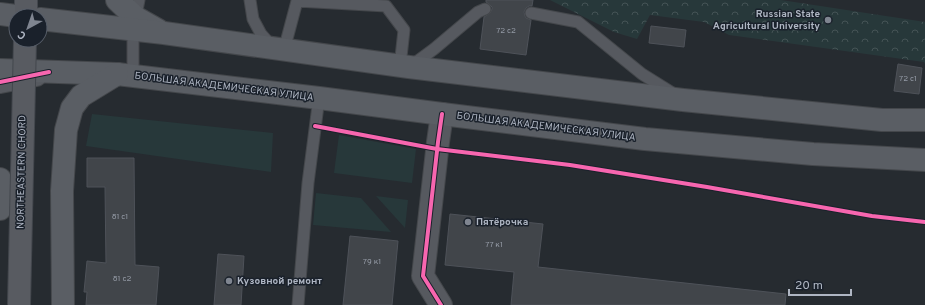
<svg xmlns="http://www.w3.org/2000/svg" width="925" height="305" font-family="Overpass,sans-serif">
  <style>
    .green { fill: #27383a }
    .forest { fill: url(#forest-crowns) }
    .building { fill: #41454a; stroke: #4e5259 }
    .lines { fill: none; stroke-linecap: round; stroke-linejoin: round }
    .lane-casing { stroke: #44474b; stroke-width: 13 }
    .street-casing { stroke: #44474b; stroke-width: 24 }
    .secondary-casing { stroke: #44474b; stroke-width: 24 }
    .primary-casing { stroke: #43474d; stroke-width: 24 }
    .lane { stroke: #56595f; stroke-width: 11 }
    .street { stroke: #56595f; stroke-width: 22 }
    .secondary { stroke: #5a5e64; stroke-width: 22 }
    .primary { stroke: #585b61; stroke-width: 22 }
    .primary-bridge-casing { stroke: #43474d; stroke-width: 24; stroke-linecap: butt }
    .primary-bridge { stroke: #585b61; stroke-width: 22 }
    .cycleway-casing { stroke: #1a212b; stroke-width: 6 }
    .cycleway { stroke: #f766af; stroke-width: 4 }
    .poi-dot { fill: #7f8590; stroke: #1a212b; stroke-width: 1.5 }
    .labels { text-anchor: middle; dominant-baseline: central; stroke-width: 3; stroke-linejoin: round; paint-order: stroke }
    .number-label { font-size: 8px; fill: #949aa5 }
    .poi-label { font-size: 10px; font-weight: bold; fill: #afb6c3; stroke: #1a212b; text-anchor: start }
    .street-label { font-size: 10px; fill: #afb6c3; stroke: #1a212b }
  </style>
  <defs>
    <pattern id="forest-crowns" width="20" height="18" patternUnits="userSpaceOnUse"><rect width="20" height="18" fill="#27383a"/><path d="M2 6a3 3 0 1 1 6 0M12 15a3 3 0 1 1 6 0" fill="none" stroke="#445355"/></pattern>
  </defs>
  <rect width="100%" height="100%" fill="#262b30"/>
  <g class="green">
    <path d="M 92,114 L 273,133 L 271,172 L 86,146 Z"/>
    <path d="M 339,135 L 416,149 L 412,183 L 334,173 Z"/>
    <path d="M 316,193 L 361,198 L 391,232 L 313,225 Z"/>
    <path d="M 376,196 L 408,200 L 405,228 Z"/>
  </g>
  <path class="forest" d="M 550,0 L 781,0 L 925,22 L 925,64 L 924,62 L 729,35 L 704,22 L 650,15 L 637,39 L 614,32 Z"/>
  <g class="building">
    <path d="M 486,0 L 533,0 L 532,6 L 529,6 L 526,8 L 524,12 L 525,16 L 526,18 L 531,20 L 526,55 L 480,49 L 484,17 L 490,13 L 492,9 L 492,7 L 489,4 L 486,2 Z"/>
    <path d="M 651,26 L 686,30 L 684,47 L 649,43 Z"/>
    <path d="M 898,64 L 922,68 L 919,94 L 894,91 Z"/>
    <path d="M 87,158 L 134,158 L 135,265 L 159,267 L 156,305 L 86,305 L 87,292 L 84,292 L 87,261 L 106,263 L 105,187 L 87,187 Z"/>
    <path d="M 450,214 L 543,224 L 538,267 L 786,294 L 785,305 L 511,305 L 514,272 L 445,265 Z"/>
    <path d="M 350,236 L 398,241 L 392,305 L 343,305 Z"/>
    <path d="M 218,254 L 244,256 L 241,305 L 214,305 Z"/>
  </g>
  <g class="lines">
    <g class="lane-casing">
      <g id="lane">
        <path d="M 250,0 L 253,19 L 261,34 L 271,45"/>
        <path d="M 531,13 L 578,22 L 642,74 L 674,94"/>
        <path d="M 284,50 L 297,1 L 386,6 L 404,30 L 400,66"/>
        <path d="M 411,66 L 434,49 L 478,12 L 485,9"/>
        <path d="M 133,76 L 133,30 L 139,0"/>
        <path d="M 298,305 L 308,183 L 319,98"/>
      </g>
    </g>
    <g class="street-casing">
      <g id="street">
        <path d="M 0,82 L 36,75"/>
        <path d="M 441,305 L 423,276 L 438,142 L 442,114"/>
      </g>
    </g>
    <g class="secondary-casing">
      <g id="secondary">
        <path d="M 117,0 L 135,17 L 158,30"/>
        <path d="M 0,14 L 16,16"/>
        <path d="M 40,19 L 164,33 L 409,67 L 683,100 L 882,120 L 925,120"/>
        <path d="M 0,70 L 117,74 L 319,98 L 442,114 L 645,139 L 813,154 L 925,160"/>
        <path d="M 0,179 L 0,209"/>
        <path d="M 63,305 L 62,191 L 66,130 L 72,108 L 81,96 L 117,74"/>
      </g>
    </g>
    <g class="primary-casing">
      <path id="primary" d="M 26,16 L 26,0"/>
    </g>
    <use href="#lane" class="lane"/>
    <use href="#street" class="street"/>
    <use href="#secondary" class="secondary"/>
    <use href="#primary" class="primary"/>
    <g class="primary-bridge-casing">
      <path id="primary-bridge" d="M 19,305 L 25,40"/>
    </g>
    <use href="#primary-bridge" class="primary-bridge"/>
    <g class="cycleway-casing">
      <g id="cycleway">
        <path d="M 0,82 L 49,72"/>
        <path d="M 315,126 L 437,149 L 570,165 L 707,187 L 872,216 L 925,222"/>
        <path d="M 441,305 L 423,276 L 438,142 L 442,114"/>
      </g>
    </g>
    <use href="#cycleway" class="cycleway"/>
  </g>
  <g class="poi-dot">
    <circle cx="828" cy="20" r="4"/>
    <circle cx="468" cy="222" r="4"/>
    <circle cx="229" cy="281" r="4"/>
  </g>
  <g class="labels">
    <g class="number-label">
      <text x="506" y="31">72 c2</text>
      <text x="908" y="79">72 с1</text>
      <text x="120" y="217">81 с1</text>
      <text x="494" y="245">77 к1</text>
      <text x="372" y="262">79 к1</text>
      <text x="122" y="279">81 с2</text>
    </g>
    <g class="poi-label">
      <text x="820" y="14" text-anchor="end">Russian State<tspan x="820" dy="12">Agricultural University</tspan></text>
      <text x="476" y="222">Пятёрочка</text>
      <text x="237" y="281">Кузовной ремонт</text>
    </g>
    <g class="street-label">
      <text transform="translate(224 87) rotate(7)">БОЛЬШАЯ АКАДЕМИЧЕСКАЯ УЛИЦА</text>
      <text transform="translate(546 127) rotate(7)">БОЛЬШАЯ АКАДЕМИЧЕСКАЯ УЛИЦА</text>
      <text transform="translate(22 172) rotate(-89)">NORTHEASTERN CHORD</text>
    </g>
  </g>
  <g transform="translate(28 28) rotate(220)"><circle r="19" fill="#1a212b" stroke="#565d68"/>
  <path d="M0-3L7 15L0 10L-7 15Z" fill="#7f8590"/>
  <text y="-6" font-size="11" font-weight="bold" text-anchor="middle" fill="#afb6c3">С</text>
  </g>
  <path d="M789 289v6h62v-6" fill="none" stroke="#afb6c3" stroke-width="2"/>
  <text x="795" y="289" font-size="12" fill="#afb6c3" stroke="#1a212b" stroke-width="3" paint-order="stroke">20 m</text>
</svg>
